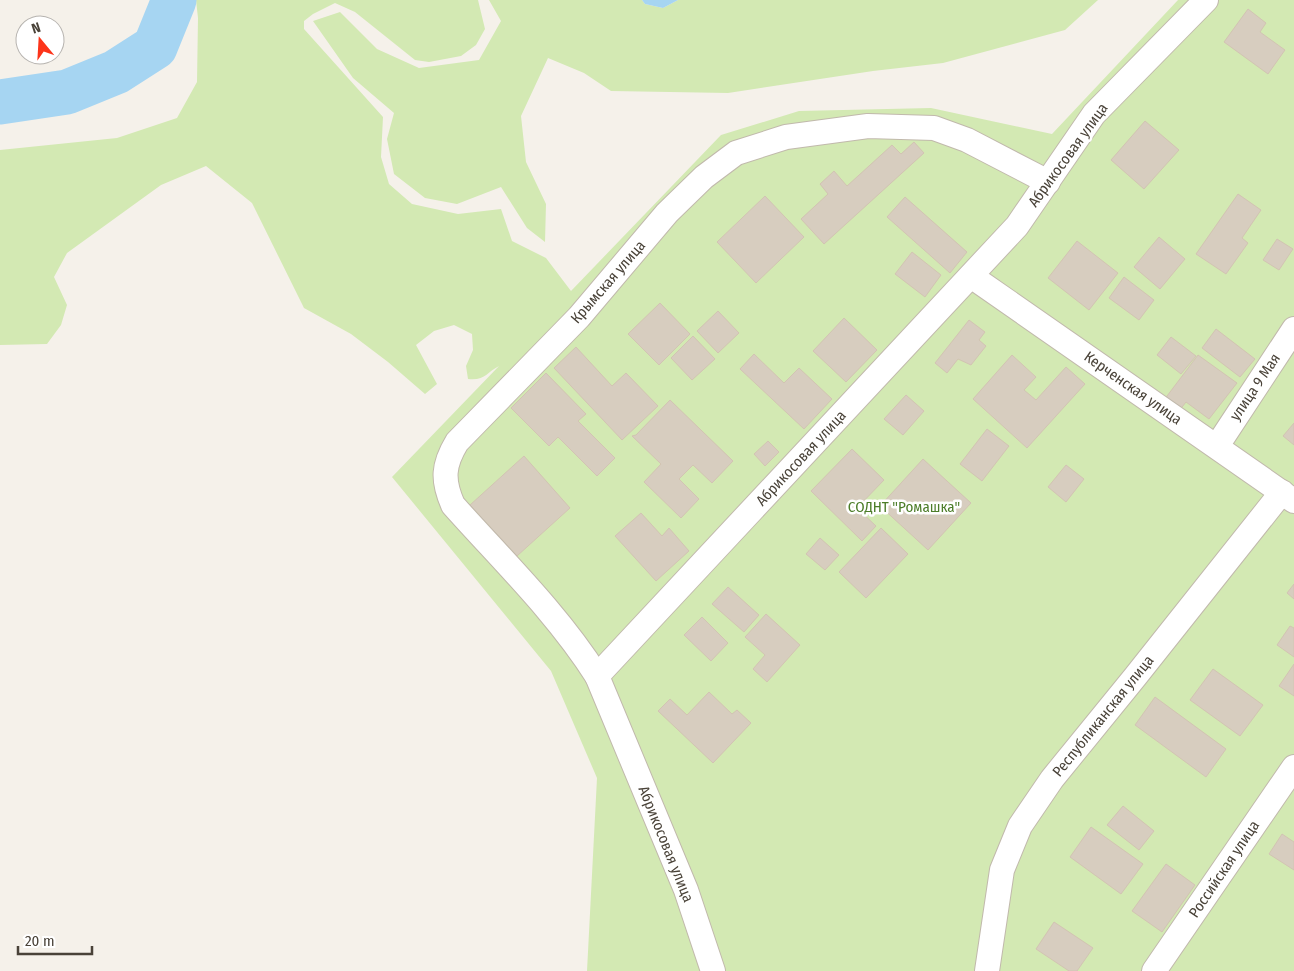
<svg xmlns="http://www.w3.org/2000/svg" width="1294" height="971" font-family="'Fira Sans Condensed',sans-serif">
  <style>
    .green { fill: #d3e9b3 }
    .water { fill: #a6d5f2 }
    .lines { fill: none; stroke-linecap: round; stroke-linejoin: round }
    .river { stroke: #a6d5f2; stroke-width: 45 }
    .building { fill: #d7cdbf; stroke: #d2c4b2 }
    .street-casing { stroke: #c1b9ac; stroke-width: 26 }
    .street { stroke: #fff; stroke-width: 24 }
    .labels { text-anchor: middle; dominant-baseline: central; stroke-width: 5; stroke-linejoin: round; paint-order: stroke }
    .street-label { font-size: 15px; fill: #494238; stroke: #fff }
    .park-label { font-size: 15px; fill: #4c7d29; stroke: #fff }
  </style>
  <rect width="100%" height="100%" fill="#f5f1ea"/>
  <g class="green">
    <path d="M 196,0 L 478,0 L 485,29 L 476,45 L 461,56 L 429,62 L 415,60 L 355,12 L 335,3 L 313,14 L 304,21 L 304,29 L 383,117 L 381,157 L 389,184 L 412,204 L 458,214 L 501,209 L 512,241 L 546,258 L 571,291 L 721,135 L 799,111 L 931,108 L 1052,134 L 1178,0 L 1294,0 L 1294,971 L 587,971 L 597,778 L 551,671 L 392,477 L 499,366 C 487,372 485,381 468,379 L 466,366 L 473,350 L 472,334 L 454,325 L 434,331 L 416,345 L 437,384 L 425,394 L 388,362 L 351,334 L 304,308 L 252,203 L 206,166 L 161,185 L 67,253 L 54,277 L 67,305 L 61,325 L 47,344 L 0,345 L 0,150 L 117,138 L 177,118 L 197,82 L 198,18 Z"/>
    <path d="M 489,0 L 642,0 L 645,4 L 663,8 L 678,0 L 1098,0 L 1065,30 L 943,63 L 873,71 L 728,93 L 611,91 L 584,73 L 548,58 L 521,116 L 526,162 L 546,204 L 545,242 L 527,228 L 501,187 L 457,204 L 425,198 L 394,174 L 387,139 L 394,113 L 353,78 L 313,21 L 340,12 L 377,49 L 419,68 L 479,60 L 501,21 Z"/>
  </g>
  <path class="water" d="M 642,0 L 678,0 L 663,8 L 645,4 Z"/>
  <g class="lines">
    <path class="river" d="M 0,102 L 67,92 L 116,72 L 155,47 L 174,0"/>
  </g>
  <g class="building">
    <path d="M 1248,9 L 1266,23 L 1260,32 L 1285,50 L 1268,74 L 1224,42 Z"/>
    <path d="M 1145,121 L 1179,150 L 1144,189 L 1111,160 Z"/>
    <path d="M 914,142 L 924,153 L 824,244 L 801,219 L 828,194 L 820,184 L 834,171 L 847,186 L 892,145 L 901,154 Z"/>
    <path d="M 1238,194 L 1261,210 L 1242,238 L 1248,243 L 1226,274 L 1196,254 Z"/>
    <path d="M 765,196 L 804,237 L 756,283 L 717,242 Z"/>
    <path d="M 905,197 L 967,252 L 950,273 L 887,217 Z"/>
    <path d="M 1159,237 L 1185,259 L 1160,289 L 1134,267 Z"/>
    <path d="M 1277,239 L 1293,249 L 1279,270 L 1263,260 Z"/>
    <path d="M 1077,241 L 1118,273 L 1089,310 L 1048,278 Z"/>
    <path d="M 912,252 L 941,275 L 925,297 L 895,274 Z"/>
    <path d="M 1124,277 L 1154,300 L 1139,320 L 1109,298 Z"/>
    <path d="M 660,303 L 690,334 L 659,365 L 628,334 Z"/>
    <path d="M 718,311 L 739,333 L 718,353 L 697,331 Z"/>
    <path d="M 844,318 L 877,350 L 846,382 L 813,351 Z"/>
    <path d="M 969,320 L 985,332 L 979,340 L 986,346 L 971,365 L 958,359 L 947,373 L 935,363 Z"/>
    <path d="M 1216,329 L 1255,359 L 1240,377 L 1202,348 Z"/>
    <path d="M 693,336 L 715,359 L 692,380 L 671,358 Z"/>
    <path d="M 1171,337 L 1196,356 L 1181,374 L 1157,355 Z"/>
    <path d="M 576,347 L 612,386 L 626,373 L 658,406 L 622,440 L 554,368 Z"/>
    <path d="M 754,354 L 784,383 L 799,368 L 832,399 L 804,429 L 740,369 Z"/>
    <path d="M 1012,355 L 1036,377 L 1024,390 L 1036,400 L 1066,367 L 1085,384 L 1027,448 L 973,399 Z"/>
    <path d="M 1198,355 L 1237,383 L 1209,419 L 1186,402 L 1179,411 L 1164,400 Z"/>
    <path d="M 546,373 L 586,414 L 578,421 L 615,458 L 597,476 L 558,437 L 549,446 L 511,408 Z"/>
    <path d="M 906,395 L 924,411 L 903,435 L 884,419 Z"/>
    <path d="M 670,400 L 733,461 L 712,483 L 693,465 L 679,479 L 699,499 L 681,518 L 644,482 L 661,464 L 632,436 L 636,435 Z"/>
    <path d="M 1294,423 L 1294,445 L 1283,436 Z"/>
    <path d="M 987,429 L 1009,446 L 982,481 L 960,464 Z"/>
    <path d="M 768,441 L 779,452 L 765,466 L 754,454 Z"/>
    <path d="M 852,449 L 884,480 L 857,508 L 876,526 L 862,541 L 811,491 Z"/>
    <path d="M 524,456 L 570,508 L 517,556 L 470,505 Z"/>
    <path d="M 923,459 L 971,503 L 928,550 L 880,506 Z"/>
    <path d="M 1066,465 L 1084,479 L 1066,502 L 1048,487 Z"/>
    <path d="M 641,513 L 662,536 L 669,528 L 689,551 L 656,581 L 615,536 Z"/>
    <path d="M 881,528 L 908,554 L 866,598 L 839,572 Z"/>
    <path d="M 820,538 L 839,555 L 825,570 L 806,554 Z"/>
    <path d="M 1294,584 L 1294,599 L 1287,593 Z"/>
    <path d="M 728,587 L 759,615 L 744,632 L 712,604 Z"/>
    <path d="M 766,614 L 800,645 L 767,682 L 753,669 L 765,655 L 745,637 Z"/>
    <path d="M 702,617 L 728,643 L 711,661 L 684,635 Z"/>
    <path d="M 1290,626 L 1294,628 L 1294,657 L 1277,645 Z"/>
    <path d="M 1294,664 L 1294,696 L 1279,686 Z"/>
    <path d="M 1213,669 L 1263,705 L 1240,736 L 1190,700 Z"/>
    <path d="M 709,692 L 732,714 L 737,710 L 751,723 L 713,763 L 658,711 L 670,699 L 687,715 Z"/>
    <path d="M 1155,697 L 1226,749 L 1206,777 L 1135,725 Z"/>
    <path d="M 1123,806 L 1154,831 L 1139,850 L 1107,825 Z"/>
    <path d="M 1091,827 L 1143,864 L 1121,894 L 1070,857 Z"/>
    <path d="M 1282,834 L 1294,842 L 1294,870 L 1269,854 Z"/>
    <path d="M 1166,864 L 1195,885 L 1162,932 L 1132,911 Z"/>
    <path d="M 1054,922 L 1093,948 L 1077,971 L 1069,971 L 1036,949 Z"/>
  </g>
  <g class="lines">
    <g class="street-casing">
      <g id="street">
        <path d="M 971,276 L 1294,501"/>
        <path d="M 1217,446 L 1294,329"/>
        <path d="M 597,676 C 557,613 502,560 453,505 C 442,480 443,465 457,442 L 579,317 L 667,213 L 704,177 L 736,153 L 786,137 L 868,126 L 934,128 L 967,140 L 1048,182"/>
        <path d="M 713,971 L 686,890 L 597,676 L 1017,226 L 1094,114 L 1206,0"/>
        <path d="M 987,971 L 1002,870 L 1020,826 L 1052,779 L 1135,677 L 1282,492"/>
        <path d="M 1154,971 L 1294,767"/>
      </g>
    </g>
    <use href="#street" class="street"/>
  </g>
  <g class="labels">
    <g class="street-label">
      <text transform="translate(1068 155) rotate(-54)">Абрикосовая улица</text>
      <text transform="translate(608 282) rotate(-49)">Крымская улица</text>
      <text transform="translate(1255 387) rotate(-56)">улица 9 Мая</text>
      <text transform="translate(1133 388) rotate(35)">Керченская улица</text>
      <text transform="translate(801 458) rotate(-47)">Абрикосовая улица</text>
      <text transform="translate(1103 716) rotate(-51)">Республиканская улица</text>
      <text transform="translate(666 844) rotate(68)">Абрикосовая улица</text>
      <text transform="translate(1224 869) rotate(-56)">Российская улица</text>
    </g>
    <g class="park-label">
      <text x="904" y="507">СОДНТ "Ромашка"</text>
    </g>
  </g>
  <g transform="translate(40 40) rotate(342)"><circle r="24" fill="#ffffff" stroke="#b6b3af"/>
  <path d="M0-4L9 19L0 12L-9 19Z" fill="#fc341a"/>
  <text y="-8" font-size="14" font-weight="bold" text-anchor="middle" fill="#494238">N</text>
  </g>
  <path d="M18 946v8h74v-8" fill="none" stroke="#494238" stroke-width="2.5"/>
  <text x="25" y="946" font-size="15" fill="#494238" stroke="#ffffff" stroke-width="4" paint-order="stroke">20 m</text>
</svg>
